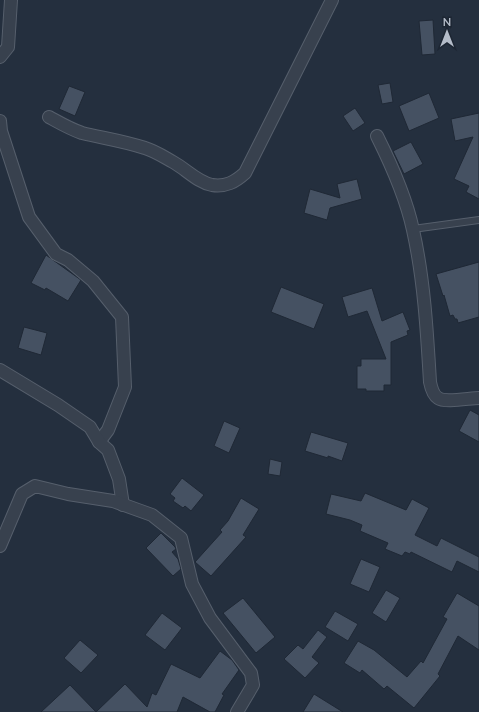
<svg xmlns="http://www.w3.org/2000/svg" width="479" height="712" font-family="Lato,sans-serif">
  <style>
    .building { fill: #455162; stroke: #1f2835 }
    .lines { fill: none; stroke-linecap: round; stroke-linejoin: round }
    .service-casing { stroke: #565f6c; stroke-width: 8 }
    .minor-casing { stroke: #565f6c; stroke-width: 14 }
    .service { stroke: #38414e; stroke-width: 6 }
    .minor { stroke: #38414e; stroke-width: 12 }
  </style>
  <rect width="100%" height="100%" fill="#242f3e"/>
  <g class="building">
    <path d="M 433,20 L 435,54 L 422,55 L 419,21 Z"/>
    <path d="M 390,83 L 393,102 L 382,104 L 378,85 Z"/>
    <path d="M 69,86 L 85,92 L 75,116 L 59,109 Z"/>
    <path d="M 429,93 L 439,118 L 409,131 L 399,106 Z"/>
    <path d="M 355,108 L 365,123 L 353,131 L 343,116 Z"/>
    <path d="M 479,113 L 479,199 L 466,192 L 469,186 L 454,179 L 473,137 L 455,141 L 451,119 Z"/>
    <path d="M 411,142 L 423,164 L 404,174 L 393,151 Z"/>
    <path d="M 357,179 L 362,199 L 330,208 L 327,220 L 304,213 L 310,189 L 340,198 L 337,184 Z"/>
    <path d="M 46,255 L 81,280 L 68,301 L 46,288 L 45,290 L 31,283 Z"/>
    <path d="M 479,262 L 479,317 L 458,323 L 457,319 L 455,319 L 453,315 L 450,316 L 444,295 L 443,296 L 436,274 Z"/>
    <path d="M 281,287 L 324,304 L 314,329 L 271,312 Z"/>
    <path d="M 372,288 L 382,321 L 403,312 L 410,330 L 407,331 L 408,335 L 391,342 L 391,385 L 384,385 L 384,391 L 366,391 L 366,389 L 357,389 L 357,366 L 361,366 L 361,359 L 386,359 L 367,311 L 348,317 L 342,297 Z"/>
    <path d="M 24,327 L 47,333 L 41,355 L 18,348 Z"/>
    <path d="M 470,410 L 479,415 L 479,442 L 459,431 Z"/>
    <path d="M 224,421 L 240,428 L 229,453 L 214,446 Z"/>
    <path d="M 311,432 L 348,443 L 342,461 L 328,456 L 328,458 L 305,451 Z"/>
    <path d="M 270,459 L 282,462 L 280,476 L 268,474 Z"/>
    <path d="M 182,478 L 204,495 L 191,511 L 185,506 L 183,508 L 173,501 L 175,498 L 170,494 Z"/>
    <path d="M 365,493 L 406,510 L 412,499 L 429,508 L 415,535 L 437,546 L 441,538 L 479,557 L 479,572 L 457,561 L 452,572 L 411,552 L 410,554 L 405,552 L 402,556 L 385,549 L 388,543 L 360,531 L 362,525 L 350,520 L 326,514 L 331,494 L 361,501 Z"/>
    <path d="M 241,498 L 259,509 L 243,535 L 246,537 L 211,576 L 195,562 L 222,532 L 220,530 L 228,521 Z"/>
    <path d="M 161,533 L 175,547 L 176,549 L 172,552 L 178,559 L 181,569 L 173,576 L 146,548 Z"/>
    <path d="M 361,559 L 380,567 L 369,592 L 350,584 Z"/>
    <path d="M 386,590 L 400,598 L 386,622 L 372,613 Z"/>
    <path d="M 457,593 L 479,606 L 479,650 L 458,636 L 438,674 L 440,676 L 414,708 L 387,686 L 384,689 L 362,670 L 360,673 L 344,663 L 358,641 L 374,650 L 407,677 L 421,661 L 423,663 L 447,619 L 443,617 Z"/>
    <path d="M 243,598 L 275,637 L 256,653 L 223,613 Z"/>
    <path d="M 335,611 L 358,624 L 348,641 L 325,627 Z"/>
    <path d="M 162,613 L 182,628 L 165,650 L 145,635 Z"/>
    <path d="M 318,630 L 327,637 L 312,657 L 319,663 L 305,678 L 284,659 L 298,645 L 303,649 Z"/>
    <path d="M 80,640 L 98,655 L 81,673 L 64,658 Z"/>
    <path d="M 220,651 L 232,660 L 239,670 L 222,694 L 224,695 L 215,712 L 210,712 L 183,697 L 177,712 L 41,712 L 70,685 L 96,712 L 125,684 L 147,707 L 152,693 L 156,695 L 171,664 L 200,678 Z"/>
    <path d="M 314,694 L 343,712 L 303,712 Z"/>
  </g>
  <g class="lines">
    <g class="service-casing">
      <path id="service" d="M 413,229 L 479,220"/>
    </g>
    <g class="minor-casing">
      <g id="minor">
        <path d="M 0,57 L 8,47 L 11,0"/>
        <path d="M 49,117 C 60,123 70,129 82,133 C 103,138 124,141 145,148 C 155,151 164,157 173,162 C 186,169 197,182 212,185 C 226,187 235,182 245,173 L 332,0"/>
        <path d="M 0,121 L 1,131 L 29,217 L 56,254 L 68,260 L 93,281 L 122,317 L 125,387 L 108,430 L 99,442"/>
        <path d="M 377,136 C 392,166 406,197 413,230 C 424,279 427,331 430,382 C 431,387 433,395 438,398 C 445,403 470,398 479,398"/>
        <path d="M 0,370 L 58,405 L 90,427 L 99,442 L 108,450 L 119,479 L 123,505"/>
        <path d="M 0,546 L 22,494 L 35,486 L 68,494 L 113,501 L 152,515 L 181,538 L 192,584 L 210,618 L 251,673 L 253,685 L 237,712"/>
      </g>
    </g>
    <use href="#service" class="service"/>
    <use href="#minor" class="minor"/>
  </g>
  <g transform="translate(447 32)" stroke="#1d2633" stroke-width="3" paint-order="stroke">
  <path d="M0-3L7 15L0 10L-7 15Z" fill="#b4bcc9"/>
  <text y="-6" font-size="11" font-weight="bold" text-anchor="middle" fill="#b4bcc9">N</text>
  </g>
</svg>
